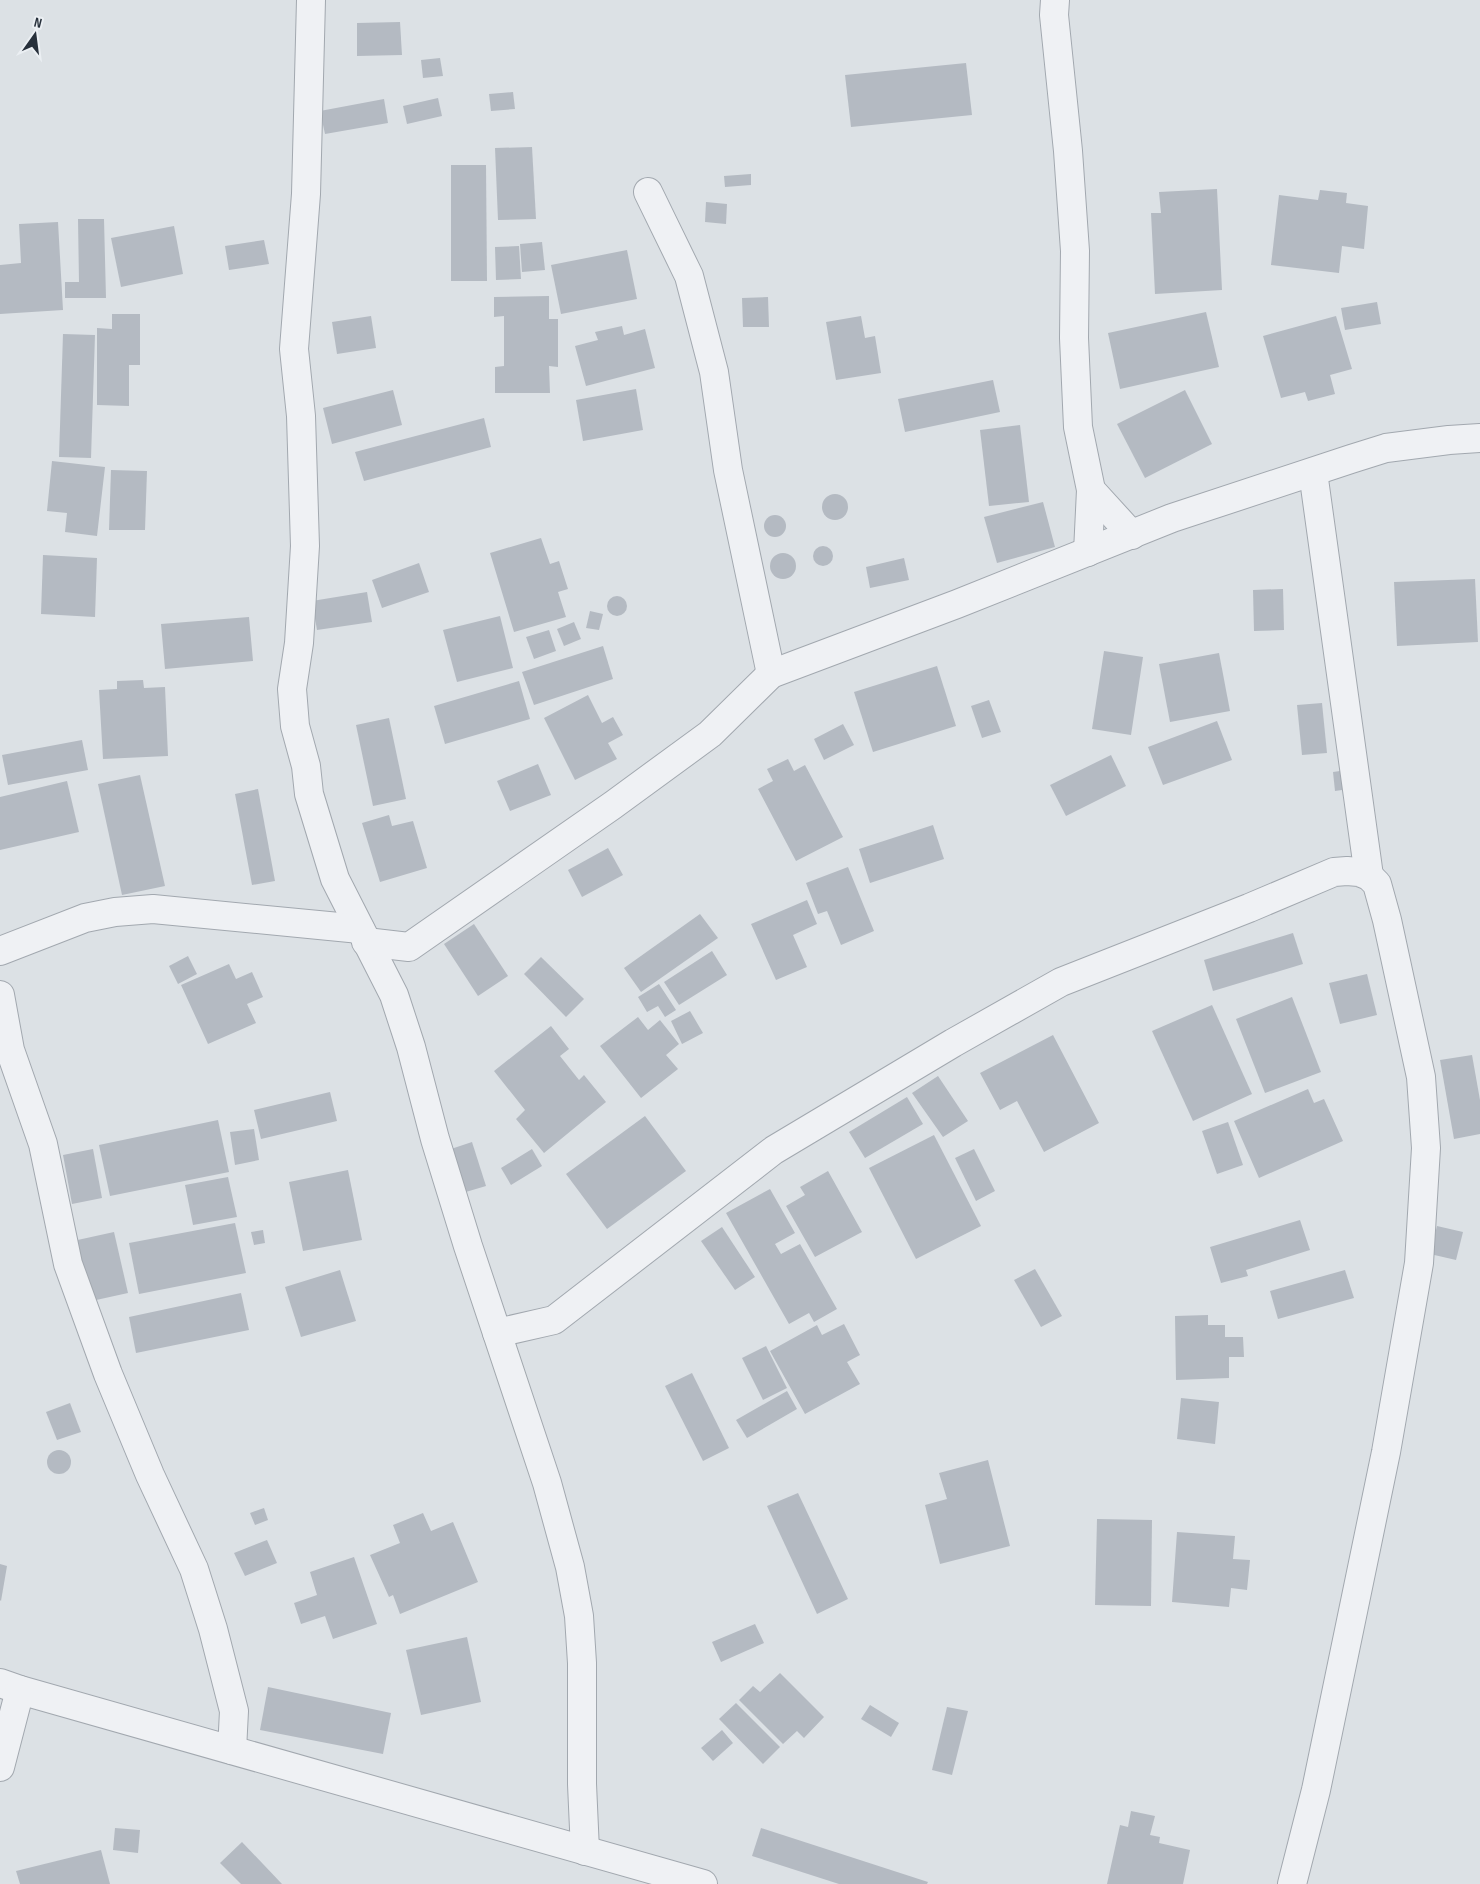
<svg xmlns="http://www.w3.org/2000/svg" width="1480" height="1884" font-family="'Sofia Sans Condensed',sans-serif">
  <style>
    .building { fill: #b4bac2 }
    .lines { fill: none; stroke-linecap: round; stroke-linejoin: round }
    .minor-casing { stroke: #a2a8af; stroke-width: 30 }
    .minor { stroke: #eff1f4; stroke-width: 28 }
  </style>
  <rect width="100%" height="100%" fill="#dce1e5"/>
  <g class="building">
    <path d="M 400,22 L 402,55 L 357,56 L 357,23 Z"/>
    <path d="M 440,58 L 443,76 L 423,78 L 421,60 Z"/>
    <path d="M 966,63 L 972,115 L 851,127 L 845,75 Z"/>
    <path d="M 513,92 L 515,109 L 491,111 L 489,94 Z"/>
    <path d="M 438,98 L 442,116 L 407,124 L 403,106 Z"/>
    <path d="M 384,99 L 388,123 L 325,134 L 320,111 Z"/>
    <path d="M 532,147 L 536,219 L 498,220 L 495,148 Z"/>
    <path d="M 451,165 L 486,165 L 487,281 L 451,281 Z"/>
    <path d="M 751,174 L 751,185 L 725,187 L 724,176 Z"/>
    <path d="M 1217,189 L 1222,290 L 1155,294 L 1151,213 L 1161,213 L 1159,192 Z"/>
    <path d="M 1320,190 L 1347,193 L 1346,203 L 1368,206 L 1364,249 L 1342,246 L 1339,273 L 1271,265 L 1279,195 L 1318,200 Z"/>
    <path d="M 706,202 L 727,204 L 726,224 L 705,222 Z"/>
    <path d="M 78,219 L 104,219 L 106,298 L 65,298 L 65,282 L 79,282 Z"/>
    <path d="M 58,222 L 63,310 L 0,314 L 0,265 L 21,263 L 19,224 Z"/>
    <path d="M 174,226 L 183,274 L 121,287 L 111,238 Z"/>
    <path d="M 264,240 L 269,264 L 229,270 L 225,246 Z"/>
    <path d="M 542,242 L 545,270 L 522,272 L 520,244 Z"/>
    <path d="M 519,246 L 521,279 L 496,280 L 495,247 Z"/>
    <path d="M 627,250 L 637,299 L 561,314 L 551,265 Z"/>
    <path d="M 549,296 L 549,319 L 558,319 L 558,367 L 549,366 L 550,393 L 495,393 L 495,367 L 504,366 L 504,316 L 494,317 L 494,297 Z"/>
    <path d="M 768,297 L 769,327 L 743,327 L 742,298 Z"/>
    <path d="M 1377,302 L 1381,324 L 1345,330 L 1341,308 Z"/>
    <path d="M 1206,312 L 1219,367 L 1120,389 L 1108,333 Z"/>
    <path d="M 112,314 L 140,314 L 140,365 L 129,365 L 129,406 L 97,405 L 97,328 L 112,329 Z"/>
    <path d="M 371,316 L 376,348 L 337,354 L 332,322 Z"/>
    <path d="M 861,316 L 865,338 L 875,336 L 881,373 L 836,380 L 826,322 Z"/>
    <path d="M 1336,316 L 1352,369 L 1330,375 L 1335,394 L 1308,401 L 1305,392 L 1281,398 L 1263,336 Z"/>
    <path d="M 622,326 L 624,335 L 645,329 L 655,368 L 586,386 L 575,346 L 598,340 L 595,332 Z"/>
    <path d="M 63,334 L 95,335 L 91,458 L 59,457 Z"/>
    <path d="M 993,380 L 1000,412 L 905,432 L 898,399 Z"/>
    <path d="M 636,389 L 643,430 L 583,441 L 576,400 Z"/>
    <path d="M 393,390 L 402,425 L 332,444 L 323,408 Z"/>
    <path d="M 1185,390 L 1212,444 L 1145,478 L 1117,424 Z"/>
    <path d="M 484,418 L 491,447 L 364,481 L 355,452 Z"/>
    <path d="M 1020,425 L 1029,502 L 989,506 L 980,430 Z"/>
    <path d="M 52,461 L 105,467 L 97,536 L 65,532 L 67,513 L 47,511 Z"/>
    <path d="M 111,470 L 147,471 L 145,530 L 109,530 Z"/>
    <circle cx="835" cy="507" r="13"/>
    <path d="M 1043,502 L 1055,547 L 997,563 L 984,517 Z"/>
    <circle cx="775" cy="526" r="11"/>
    <path d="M 541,538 L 550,564 L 559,561 L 568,589 L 558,592 L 566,617 L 514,632 L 490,553 Z"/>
    <circle cx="823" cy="556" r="10"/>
    <circle cx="783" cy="566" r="13"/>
    <path d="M 43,555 L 97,558 L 95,617 L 41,614 Z"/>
    <path d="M 904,558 L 909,580 L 870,588 L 866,567 Z"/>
    <path d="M 419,563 L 429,592 L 382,608 L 372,580 Z"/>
    <path d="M 1475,579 L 1478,642 L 1397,646 L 1394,582 Z"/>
    <path d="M 1283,589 L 1284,630 L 1254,631 L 1253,590 Z"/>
    <path d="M 367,592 L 372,622 L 317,630 L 312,601 Z"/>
    <circle cx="617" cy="606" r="10"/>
    <path d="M 590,611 L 603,614 L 599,630 L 586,628 Z"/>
    <path d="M 500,616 L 513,668 L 457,682 L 443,630 Z"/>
    <path d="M 249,617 L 253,661 L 165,669 L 161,624 Z"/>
    <path d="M 574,622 L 581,639 L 564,646 L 557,629 Z"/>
    <path d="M 549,630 L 556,651 L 534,659 L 526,637 Z"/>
    <path d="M 603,646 L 613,679 L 534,705 L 522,672 Z"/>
    <path d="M 1104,651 L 1143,657 L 1131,735 L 1092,729 Z"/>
    <path d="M 1219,653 L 1230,711 L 1170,722 L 1159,664 Z"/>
    <path d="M 937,666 L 956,726 L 873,752 L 854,692 Z"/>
    <path d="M 143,680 L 144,688 L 165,687 L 168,756 L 103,759 L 99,690 L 117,689 L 117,681 Z"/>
    <path d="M 519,681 L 530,719 L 445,744 L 434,706 Z"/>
    <path d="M 588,695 L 602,723 L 613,717 L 623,735 L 608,743 L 617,759 L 575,780 L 544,718 Z"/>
    <path d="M 989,700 L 1001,732 L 982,738 L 971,706 Z"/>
    <path d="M 1322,703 L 1327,753 L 1302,755 L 1297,705 Z"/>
    <path d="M 389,718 L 406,799 L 373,806 L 356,725 Z"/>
    <path d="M 1217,721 L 1232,760 L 1163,785 L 1148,747 Z"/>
    <path d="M 843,724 L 854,745 L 824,760 L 814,739 Z"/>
    <path d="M 82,740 L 88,770 L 8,785 L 2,755 Z"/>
    <path d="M 1111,755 L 1126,786 L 1066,816 L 1050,785 Z"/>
    <path d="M 788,759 L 794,771 L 805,765 L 843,837 L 796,861 L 758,789 L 773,781 L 767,769 Z"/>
    <path d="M 538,764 L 551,795 L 510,811 L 497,781 Z"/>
    <path d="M 1347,770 L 1349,789 L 1335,791 L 1333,772 Z"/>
    <path d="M 140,775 L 165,886 L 122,895 L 98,784 Z"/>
    <path d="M 67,781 L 79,832 L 0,850 L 0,797 Z"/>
    <path d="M 258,789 L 275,881 L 252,885 L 235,794 Z"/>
    <path d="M 389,815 L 392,826 L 413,821 L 427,868 L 380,882 L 362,823 Z"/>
    <path d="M 933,825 L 944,859 L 870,883 L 859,849 Z"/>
    <path d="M 608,848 L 623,875 L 582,897 L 568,870 Z"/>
    <path d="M 848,867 L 874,931 L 841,945 L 827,911 L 818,914 L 806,883 Z"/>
    <path d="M 807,900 L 817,924 L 793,935 L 807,967 L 776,980 L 751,924 Z"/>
    <path d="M 700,914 L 718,938 L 641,992 L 624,968 Z"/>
    <path d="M 474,924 L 508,976 L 478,996 L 444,944 Z"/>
    <path d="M 1293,933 L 1303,964 L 1213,991 L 1204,960 Z"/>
    <path d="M 712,951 L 727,975 L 679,1005 L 664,982 Z"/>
    <path d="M 188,956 L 197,974 L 178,984 L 169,966 Z"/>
    <path d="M 541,957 L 584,999 L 566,1017 L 524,974 Z"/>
    <path d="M 229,964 L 236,979 L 252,972 L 263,997 L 247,1004 L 256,1023 L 208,1044 L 181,985 Z"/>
    <path d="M 1367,974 L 1377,1015 L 1340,1024 L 1329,983 Z"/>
    <path d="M 659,984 L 676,1010 L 665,1017 L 658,1006 L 647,1012 L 638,997 Z"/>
    <path d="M 1292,997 L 1321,1072 L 1265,1093 L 1236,1019 Z"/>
    <path d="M 1212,1005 L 1252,1094 L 1193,1121 L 1152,1031 Z"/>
    <path d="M 690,1011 L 703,1033 L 682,1044 L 671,1021 Z"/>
    <path d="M 638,1017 L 648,1030 L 660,1020 L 679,1044 L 666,1055 L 678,1069 L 641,1098 L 600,1046 Z"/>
    <path d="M 551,1026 L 569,1049 L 560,1056 L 579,1080 L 584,1075 L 606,1102 L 544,1153 L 516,1119 L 525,1110 L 494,1071 Z"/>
    <path d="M 1053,1035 L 1099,1123 L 1044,1152 L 1017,1101 L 1000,1110 L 980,1073 Z"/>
    <path d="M 1472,1055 L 1480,1100 L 1480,1134 L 1454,1139 L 1440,1060 Z"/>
    <path d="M 938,1076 L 968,1121 L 943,1137 L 912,1093 Z"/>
    <path d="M 1308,1089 L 1314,1103 L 1324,1099 L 1343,1141 L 1259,1178 L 1234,1121 Z"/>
    <path d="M 330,1092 L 337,1121 L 261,1139 L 254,1110 Z"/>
    <path d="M 907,1097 L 923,1124 L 865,1158 L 849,1132 Z"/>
    <path d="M 645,1116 L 686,1171 L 607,1229 L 566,1174 Z"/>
    <path d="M 218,1120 L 229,1172 L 110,1196 L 99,1145 Z"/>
    <path d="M 1228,1122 L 1243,1165 L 1217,1174 L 1202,1131 Z"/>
    <path d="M 254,1129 L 259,1160 L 235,1165 L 230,1132 Z"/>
    <path d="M 934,1135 L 981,1226 L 916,1259 L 869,1168 Z"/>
    <path d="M 472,1142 L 486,1186 L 459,1194 L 445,1151 Z"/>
    <path d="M 93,1149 L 102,1198 L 72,1204 L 63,1155 Z"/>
    <path d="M 532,1149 L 542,1166 L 511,1185 L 501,1168 Z"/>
    <path d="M 974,1149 L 995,1191 L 976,1201 L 955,1158 Z"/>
    <path d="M 348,1170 L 362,1240 L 303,1251 L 289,1182 Z"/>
    <path d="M 828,1171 L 862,1232 L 815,1257 L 786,1206 L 805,1195 L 800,1187 Z"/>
    <path d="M 228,1177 L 237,1217 L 193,1225 L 185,1185 Z"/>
    <path d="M 770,1189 L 795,1233 L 775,1244 L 781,1254 L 800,1244 L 837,1309 L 814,1322 L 809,1313 L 789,1324 L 726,1213 Z"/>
    <path d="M 1300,1220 L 1310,1250 L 1246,1270 L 1248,1276 L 1221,1283 L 1210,1247 Z"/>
    <path d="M 235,1223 L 246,1273 L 139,1294 L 129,1243 Z"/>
    <path d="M 1437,1226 L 1463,1232 L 1456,1260 L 1430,1254 Z"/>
    <path d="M 722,1227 L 755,1277 L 735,1290 L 701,1241 Z"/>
    <path d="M 263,1230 L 265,1243 L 254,1245 L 251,1232 Z"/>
    <path d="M 114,1232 L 128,1293 L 87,1302 L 73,1241 Z"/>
    <path d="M 1035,1269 L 1062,1316 L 1041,1327 L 1014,1280 Z"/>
    <path d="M 340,1270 L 356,1321 L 301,1337 L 285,1287 Z"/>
    <path d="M 1345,1270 L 1354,1298 L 1278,1319 L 1270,1291 Z"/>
    <path d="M 241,1293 L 249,1330 L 136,1353 L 129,1317 Z"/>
    <path d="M 1208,1315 L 1208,1325 L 1225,1325 L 1225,1337 L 1243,1337 L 1244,1357 L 1229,1357 L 1229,1378 L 1176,1380 L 1175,1316 Z"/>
    <path d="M 844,1324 L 860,1355 L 847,1362 L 860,1384 L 805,1414 L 770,1351 L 817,1325 L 822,1335 Z"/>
    <path d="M 766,1346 L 787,1388 L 763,1400 L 742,1358 Z"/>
    <path d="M 692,1373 L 729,1448 L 703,1461 L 665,1386 Z"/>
    <path d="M 787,1391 L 797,1409 L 747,1438 L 736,1420 Z"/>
    <path d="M 1181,1398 L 1219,1402 L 1215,1444 L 1177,1439 Z"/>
    <path d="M 70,1403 L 81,1432 L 57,1440 L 46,1412 Z"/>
    <circle cx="59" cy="1462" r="12"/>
    <path d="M 988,1460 L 1010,1546 L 940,1564 L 925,1505 L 947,1499 L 939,1473 Z"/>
    <path d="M 798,1493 L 848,1599 L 817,1614 L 767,1506 Z"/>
    <path d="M 264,1508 L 268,1520 L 255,1525 L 250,1513 Z"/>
    <path d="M 423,1513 L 431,1531 L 453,1522 L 478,1582 L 400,1614 L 393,1595 L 389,1597 L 370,1555 L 400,1543 L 393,1525 Z"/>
    <path d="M 1097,1519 L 1152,1520 L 1151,1606 L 1095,1605 Z"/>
    <path d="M 1177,1532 L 1235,1536 L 1233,1559 L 1250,1560 L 1247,1590 L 1231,1588 L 1229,1607 L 1172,1602 Z"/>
    <path d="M 267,1540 L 277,1563 L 245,1576 L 234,1553 Z"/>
    <path d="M 354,1557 L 377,1624 L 333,1639 L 325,1616 L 301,1624 L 294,1603 L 317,1595 L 310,1572 Z"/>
    <path d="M 0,1564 L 7,1566 L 1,1601 L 0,1600 Z"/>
    <path d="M 755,1624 L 764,1643 L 721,1662 L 712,1642 Z"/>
    <path d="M 467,1637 L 481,1702 L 421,1715 L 406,1650 Z"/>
    <path d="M 780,1673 L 824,1717 L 804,1738 L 797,1731 L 783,1744 L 739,1700 L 753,1686 L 760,1692 Z"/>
    <path d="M 268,1687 L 391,1713 L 383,1754 L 260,1730 Z"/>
    <path d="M 736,1703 L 780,1747 L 763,1764 L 719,1719 Z"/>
    <path d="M 870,1705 L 899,1723 L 891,1737 L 861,1719 Z"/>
    <path d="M 947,1707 L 968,1711 L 952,1775 L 932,1770 Z"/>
    <path d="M 722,1730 L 733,1743 L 713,1761 L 701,1748 Z"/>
    <path d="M 1131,1811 L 1155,1816 L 1150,1835 L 1160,1837 L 1159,1843 L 1190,1850 L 1183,1884 L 1107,1884 L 1120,1825 L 1128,1827 Z"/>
    <path d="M 115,1828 L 140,1830 L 138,1853 L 113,1850 Z"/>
    <path d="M 761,1828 L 928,1882 L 927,1884 L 839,1884 L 752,1856 Z"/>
    <path d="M 242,1842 L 282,1884 L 241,1884 L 220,1863 Z"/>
    <path d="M 101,1850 L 110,1884 L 20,1884 L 16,1871 Z"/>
  </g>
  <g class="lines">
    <g class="minor-casing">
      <g id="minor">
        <path d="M 311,0 L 306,194 L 294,349 L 301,416 L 305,546 L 299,643 L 292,689 L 295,726 L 306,766 L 309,794 L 335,879 L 394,995 L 411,1047 L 435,1139 L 468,1246 L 547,1483 L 570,1567 L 579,1616 L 582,1663 L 582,1784 L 585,1851"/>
        <path d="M 1055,0 L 1054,15 L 1068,151 L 1075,251 L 1074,338 L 1078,427 L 1091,490 L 1088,552"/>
        <path d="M 648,192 L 689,276 L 714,372 L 728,470 L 771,674"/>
        <path d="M 1313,472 L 1369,876"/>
        <path d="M 1091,490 L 1132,535"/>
        <path d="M 366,942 L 409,947 L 613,805 L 710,734 L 771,674 L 957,604 L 1172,518 L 1351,459 L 1386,448 L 1449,440 L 1480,438"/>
        <path d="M 0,951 L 85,918 L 115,912 L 153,909 L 360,929"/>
        <path d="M 0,995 L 10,1050 L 43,1144 L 68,1264 L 108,1374 L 150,1475 L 194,1569 L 213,1629 L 234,1711 L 232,1750"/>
        <path d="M 497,1333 L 554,1320 L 774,1150 L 953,1043 L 1061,982 L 1249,908 L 1334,872 L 1347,871 L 1359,872 L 1369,876 L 1377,884 L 1387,920 L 1421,1077 L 1426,1148 L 1419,1263 L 1386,1452 L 1316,1790 L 1292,1884"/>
        <path d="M 0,1683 L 20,1690 L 703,1884"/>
        <path d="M 0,1767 L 20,1690"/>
      </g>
    </g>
    <use href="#minor" class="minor"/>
  </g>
  <g transform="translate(35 35) rotate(14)" stroke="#ebeff3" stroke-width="4" paint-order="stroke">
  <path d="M0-4L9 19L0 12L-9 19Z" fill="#27303b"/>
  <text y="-8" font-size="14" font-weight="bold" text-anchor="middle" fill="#27303b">N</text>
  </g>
</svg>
